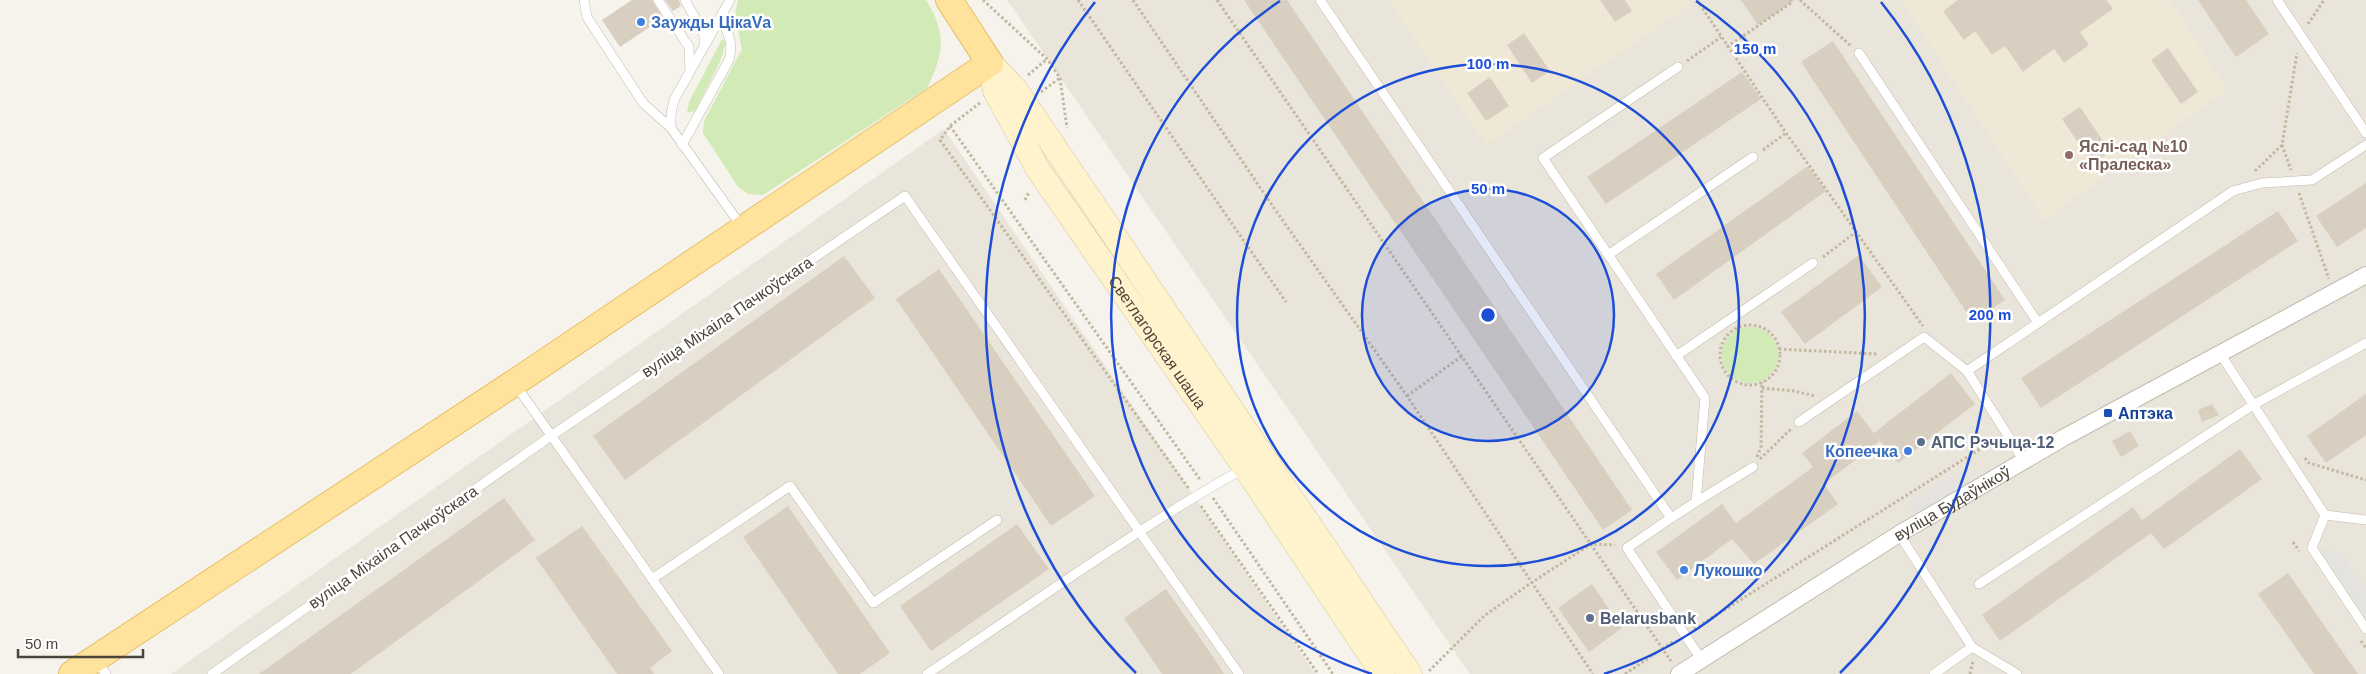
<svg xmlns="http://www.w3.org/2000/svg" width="2366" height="674" font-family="Helvetica,sans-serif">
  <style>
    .residential { fill: #eae5da }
    .education { fill: #efe8d6 }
    .green { fill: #d2eab5 }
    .parking { fill: #e5e3e0 }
    .building { fill: #d8cfc1 }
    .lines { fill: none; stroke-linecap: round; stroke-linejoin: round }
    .service-casing { stroke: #c2bbae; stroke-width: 10 }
    .minor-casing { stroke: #c2bbae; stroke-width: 18 }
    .secondary-casing { stroke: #d6c79b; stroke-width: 25 }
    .primary-casing { stroke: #e6c16a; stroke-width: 28 }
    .path { stroke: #c4b79f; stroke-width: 3; stroke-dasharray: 2.5 2.5; stroke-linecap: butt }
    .service { stroke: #fff; stroke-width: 9 }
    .minor { stroke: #fff; stroke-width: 16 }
    .secondary { stroke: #fff3cd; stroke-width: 24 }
    .primary { stroke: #ffe39c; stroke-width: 26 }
    .ring { fill: none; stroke: #1d4ed8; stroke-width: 2.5 }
    .shop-dot { fill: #3f7fe0; stroke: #fff; stroke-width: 2 }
    .education-dot { fill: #8d6e63; stroke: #fff; stroke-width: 2 }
    .transit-dot { fill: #1a4fb4; stroke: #fff; stroke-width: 2 }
    .service-dot { fill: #5c6f8a; stroke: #fff; stroke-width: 2 }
    .labels { text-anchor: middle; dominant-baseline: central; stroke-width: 5; stroke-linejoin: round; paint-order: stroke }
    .shop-label { font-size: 16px; font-weight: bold; fill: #366cbe; stroke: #fff; text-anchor: start }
    .education-label { font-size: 16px; font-weight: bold; fill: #785e54; stroke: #fff; text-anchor: start }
    .street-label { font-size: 16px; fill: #4b4439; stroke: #fff }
    .transit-label { font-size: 16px; font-weight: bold; fill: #164399; stroke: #fff; text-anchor: start }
    .service-label { font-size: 16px; font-weight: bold; fill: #4e5e75; stroke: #fff; text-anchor: start }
    .centre { fill: #1d4ed8; stroke: #fff; stroke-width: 2.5 }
    .ring-label { font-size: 15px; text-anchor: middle; font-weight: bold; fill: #1d4ed8; stroke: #fff; stroke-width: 5; stroke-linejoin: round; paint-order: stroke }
  </style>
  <rect width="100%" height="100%" fill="#f6f3ec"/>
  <g class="residential">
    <path d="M 1007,0 L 2366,0 L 2366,674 L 1470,674 Z"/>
    <path d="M 944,129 L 1315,674 L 171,674 Z"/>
  </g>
  <g class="education">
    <path d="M 1388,0 L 1688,0 L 1691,4 L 1486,145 Z"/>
    <path d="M 1901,0 L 2170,0 L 2227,90 L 2044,220 Z"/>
  </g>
  <g class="green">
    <path d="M 738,0 L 926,0 C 947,33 944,54 927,88 L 763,195 L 748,194 L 738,187 L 703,133 L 704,121 L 742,49 L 735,15 Z"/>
    <path d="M 722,39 L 726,42 L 720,62 L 695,111 L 687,113 L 689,102 Z"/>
    <circle cx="1750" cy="355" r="28"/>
  </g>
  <g class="parking">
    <path d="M 1960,471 L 1974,491 L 1919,523 L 1908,502 Z"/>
    <path d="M 2312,548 L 2341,554 L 2366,589 L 2366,629 Z"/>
  </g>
  <g class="building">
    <path d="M 632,0 L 652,0 L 663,18 L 620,47 L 602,20 Z"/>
    <path d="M 665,0 L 679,0 L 681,6 L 673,11 Z"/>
    <path d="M 1244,0 L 1287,0 L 1632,510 L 1603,530 Z"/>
    <path d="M 1600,0 L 1625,0 L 1632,11 L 1615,22 Z"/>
    <path d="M 1741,0 L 1795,0 L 1758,25 Z"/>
    <path d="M 1958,0 L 2106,0 L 2113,9 L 2080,32 L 2089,45 L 2064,63 L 2054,49 L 2023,72 L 2005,46 L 1992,55 L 1975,31 L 1964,40 L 1943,11 Z"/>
    <path d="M 2198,0 L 2246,0 L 2269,34 L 2236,57 Z"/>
    <path d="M 1524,33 L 1550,71 L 1532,83 L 1507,45 Z"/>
    <path d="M 1833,41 L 2005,300 L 1973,322 L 1801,62 Z"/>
    <path d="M 2168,48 L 2198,92 L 2181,104 L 2151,60 Z"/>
    <path d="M 1742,72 L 1761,99 L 1606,204 L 1587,177 Z"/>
    <path d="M 1490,77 L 1509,106 L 1486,121 L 1467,93 Z"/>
    <path d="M 2080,107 L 2110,151 L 2093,164 L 2062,119 Z"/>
    <path d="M 1808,166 L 1826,191 L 1674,300 L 1656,274 Z"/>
    <path d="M 2366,183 L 2366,228 L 2337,247 L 2316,216 Z"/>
    <path d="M 2278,211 L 2298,241 L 2041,408 L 2021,378 Z"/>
    <path d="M 1859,255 L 1882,287 L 1805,344 L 1781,312 Z"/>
    <path d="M 844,256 L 875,298 L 625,480 L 593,436 Z"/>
    <path d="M 939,269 L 1095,496 L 1051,526 L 896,299 Z"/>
    <path d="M 1951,373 L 1975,404 L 1898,463 L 1874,433 Z"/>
    <path d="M 2366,394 L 2366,435 L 2326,463 L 2307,436 Z"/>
    <path d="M 2212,404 L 2219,415 L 2202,422 L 2198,410 Z"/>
    <path d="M 1857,411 L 1880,441 L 1824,484 L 1838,504 L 1754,564 L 1732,539 L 1677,580 L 1656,552 L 1722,504 L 1736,523 L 1813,467 L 1802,453 Z"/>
    <path d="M 2130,431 L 2139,446 L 2121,457 L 2112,441 Z"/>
    <path d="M 2240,449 L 2262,479 L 2164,549 L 2151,533 L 2000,641 L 1982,615 L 2133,507 L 2142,520 Z"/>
    <path d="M 504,498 L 535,540 L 351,674 L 259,674 Z"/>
    <path d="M 788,506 L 890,653 L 860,674 L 838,674 L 743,537 Z"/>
    <path d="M 1017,524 L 1049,569 L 931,651 L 900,606 Z"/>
    <path d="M 582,526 L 672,651 L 650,668 L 654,674 L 617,674 L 536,558 Z"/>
    <path d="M 2288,573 L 2358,674 L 2314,674 L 2258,594 Z"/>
    <path d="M 1592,584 L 1622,628 L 1589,652 L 1558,608 Z"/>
    <path d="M 1166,589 L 1218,664 L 1224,674 L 1162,674 L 1124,618 Z"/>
  </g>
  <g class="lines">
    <g class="service-casing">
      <g id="service">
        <path d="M 584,0 L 587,17 L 643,103 L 671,128"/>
        <path d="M 658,0 L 689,47 L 690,69"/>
        <path d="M 685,0 L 703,32 L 705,44"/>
        <path d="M 730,0 L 674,100 L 671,114 L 671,128 L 742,227"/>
        <path d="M 1320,0 L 1671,518 L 1627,548 L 1701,659"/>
        <path d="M 2277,0 L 2366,133"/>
        <path d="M 1859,53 L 2038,323 L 1967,371"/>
        <path d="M 682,145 L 729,60 C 734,43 728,33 721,18"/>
        <path d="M 1608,255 L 1753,157"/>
        <path d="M 2038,323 L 2233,191 L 2262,183 L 2312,180 L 2366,145"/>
        <path d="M 2221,355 L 2325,515"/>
        <path d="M 1676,356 L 1813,263"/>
        <path d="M 515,384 L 719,674"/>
        <path d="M 1799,422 L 1924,337 L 1967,371 L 2024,461"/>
        <path d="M 1696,502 L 1753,467"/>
        <path d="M 2325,515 L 2312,548 L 2366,629"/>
        <path d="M 2325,515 L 2366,520"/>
        <path d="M 1671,518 L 1696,502 L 1705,398 L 1543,158 L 1678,67"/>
        <path d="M 1899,534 L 1972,647 L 2017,674"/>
        <path d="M 652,579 L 790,486 L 873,603 L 997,520"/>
        <path d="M 1979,584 L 2253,405 L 2366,343"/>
        <path d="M 97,661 L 106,674"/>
        <path d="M 212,674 L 551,436 L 905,196 L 1239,674"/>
        <path d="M 927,674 C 1031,605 1134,530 1243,469"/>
        <path d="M 1934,674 L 1972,647"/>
      </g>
    </g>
    <g class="minor-casing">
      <g id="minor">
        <path id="s1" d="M 1679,674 L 1899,534 L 2063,438 L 2366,275"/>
      </g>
    </g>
    <g class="secondary-casing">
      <g id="secondary">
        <path d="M 990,63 L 1016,90 L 1410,674"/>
        <path id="s2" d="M 990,63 L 995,91 L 1039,171 L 1245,468 L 1383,674"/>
      </g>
    </g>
    <g class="primary-casing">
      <path id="primary" d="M 72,674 L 514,383 L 990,63 L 949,0"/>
    </g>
    <g class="path">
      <path d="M 983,0 L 1047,59 L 1060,78 L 1067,128"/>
      <path d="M 1078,0 L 1286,302"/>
      <path d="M 1133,0 L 1274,208 L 1407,396 L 1593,674"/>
      <path d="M 1217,0 L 1671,661"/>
      <path d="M 1697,0 L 1786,133 L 1923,326"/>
      <path d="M 1800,0 L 1851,46"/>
      <path d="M 2308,24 L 2324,0"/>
      <path d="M 1727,47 L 1791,3 L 1791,0"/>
      <path d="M 1687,61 L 1721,37"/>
      <path d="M 1028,75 L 1047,59"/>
      <path d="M 1041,92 L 1060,78"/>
      <path d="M 980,103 L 950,126 L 940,140 L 1189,489"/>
      <path d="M 950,126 L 1201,481"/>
      <path d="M 2282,145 L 2291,170"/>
      <path d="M 1763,150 L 1786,133"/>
      <path d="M 2255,171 L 2282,145 L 2297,53"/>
      <path d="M 2299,193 L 2329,279"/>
      <path d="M 1025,200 L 1029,192"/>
      <path d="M 1823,257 L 1856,232"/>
      <circle cx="1750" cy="355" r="30"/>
      <path d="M 1779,349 L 1878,354"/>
      <path d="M 1762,388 L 1794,391 L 1815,396"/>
      <path d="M 1407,396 L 1462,356"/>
      <path d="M 1757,457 L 1761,447 L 1762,382"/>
      <path d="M 2305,458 L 2309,463 L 2366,480"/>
      <path d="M 1760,459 L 1791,429"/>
      <path d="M 1213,498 L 1333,674"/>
      <path d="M 1201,506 L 1318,674"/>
      <path d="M 2293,542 L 2299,551"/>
      <path d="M 1694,629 L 1996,439"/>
      <path d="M 2361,641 L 2366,648"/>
      <path d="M 1429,671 L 1484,616 L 1531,583 L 1591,544 L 1615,545"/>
      <path d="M 1625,674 L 1674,641"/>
      <path d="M 1970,674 L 1973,661"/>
    </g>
    <use href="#service" class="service"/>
    <use href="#minor" class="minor"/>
    <use href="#secondary" class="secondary"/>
    <use href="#primary" class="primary"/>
  </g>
  <circle cx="1488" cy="315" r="126" fill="#1d4ed8" fill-opacity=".12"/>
  <g class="ring">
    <circle cx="1488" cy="315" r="126"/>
    <circle cx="1488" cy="315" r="251"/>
    <path d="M1372 674A377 377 0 0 1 1280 1M1696 1A377 377 0 0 1 1604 674"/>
    <path d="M1136 673A502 502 0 0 1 1095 2M1881 2A502 502 0 0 1 1840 673"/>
  </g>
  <g class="shop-dot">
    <circle cx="641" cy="22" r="5"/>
    <circle cx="1908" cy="451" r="5"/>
    <circle cx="1684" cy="570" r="5"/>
  </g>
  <circle class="education-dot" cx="2069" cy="155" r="5"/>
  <rect class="transit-dot" x="2103" y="408" width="10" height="10" rx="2.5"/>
  <g class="service-dot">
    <circle cx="1921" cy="442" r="5"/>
    <circle cx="1590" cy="618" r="5"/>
  </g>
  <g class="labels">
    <g class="shop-label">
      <text x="651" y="22">Заужды ЦікаVа</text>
      <text x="1898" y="451" text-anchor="end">Копеечка</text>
      <text x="1694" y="570">Лукошко</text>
    </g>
    <g class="education-label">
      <text x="2079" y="146">Яслі-сад №10<tspan x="2079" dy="18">«Пралеска»</tspan></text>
    </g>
    <g class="street-label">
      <text transform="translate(727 317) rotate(-34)">вуліца Міхаіла Пачкоўскага</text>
      <text stroke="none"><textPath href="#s2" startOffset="328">Светлагорская шаша</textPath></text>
      <text stroke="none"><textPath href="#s1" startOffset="322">вуліца Будаўнікоў</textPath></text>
      <text transform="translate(393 547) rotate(-35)">вуліца Міхаіла Пачкоўскага</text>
    </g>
    <g class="transit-label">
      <text x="2118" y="413">Аптэка</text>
    </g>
    <g class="service-label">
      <text x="1931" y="442">АПС Рэчыца-12</text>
      <text x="1600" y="618">Belarusbank</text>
    </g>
  </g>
  <circle cx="1488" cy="315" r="8" class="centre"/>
  <g class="ring-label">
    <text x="1755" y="54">150 m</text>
    <text x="1488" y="69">100 m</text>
    <text x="1488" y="194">50 m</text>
    <text x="1990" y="320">200 m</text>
  </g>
  <path d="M18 649v8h125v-8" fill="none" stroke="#4b4439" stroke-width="2.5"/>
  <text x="25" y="649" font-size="15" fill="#4b4439" stroke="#ffffff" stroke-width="4" paint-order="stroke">50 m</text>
</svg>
